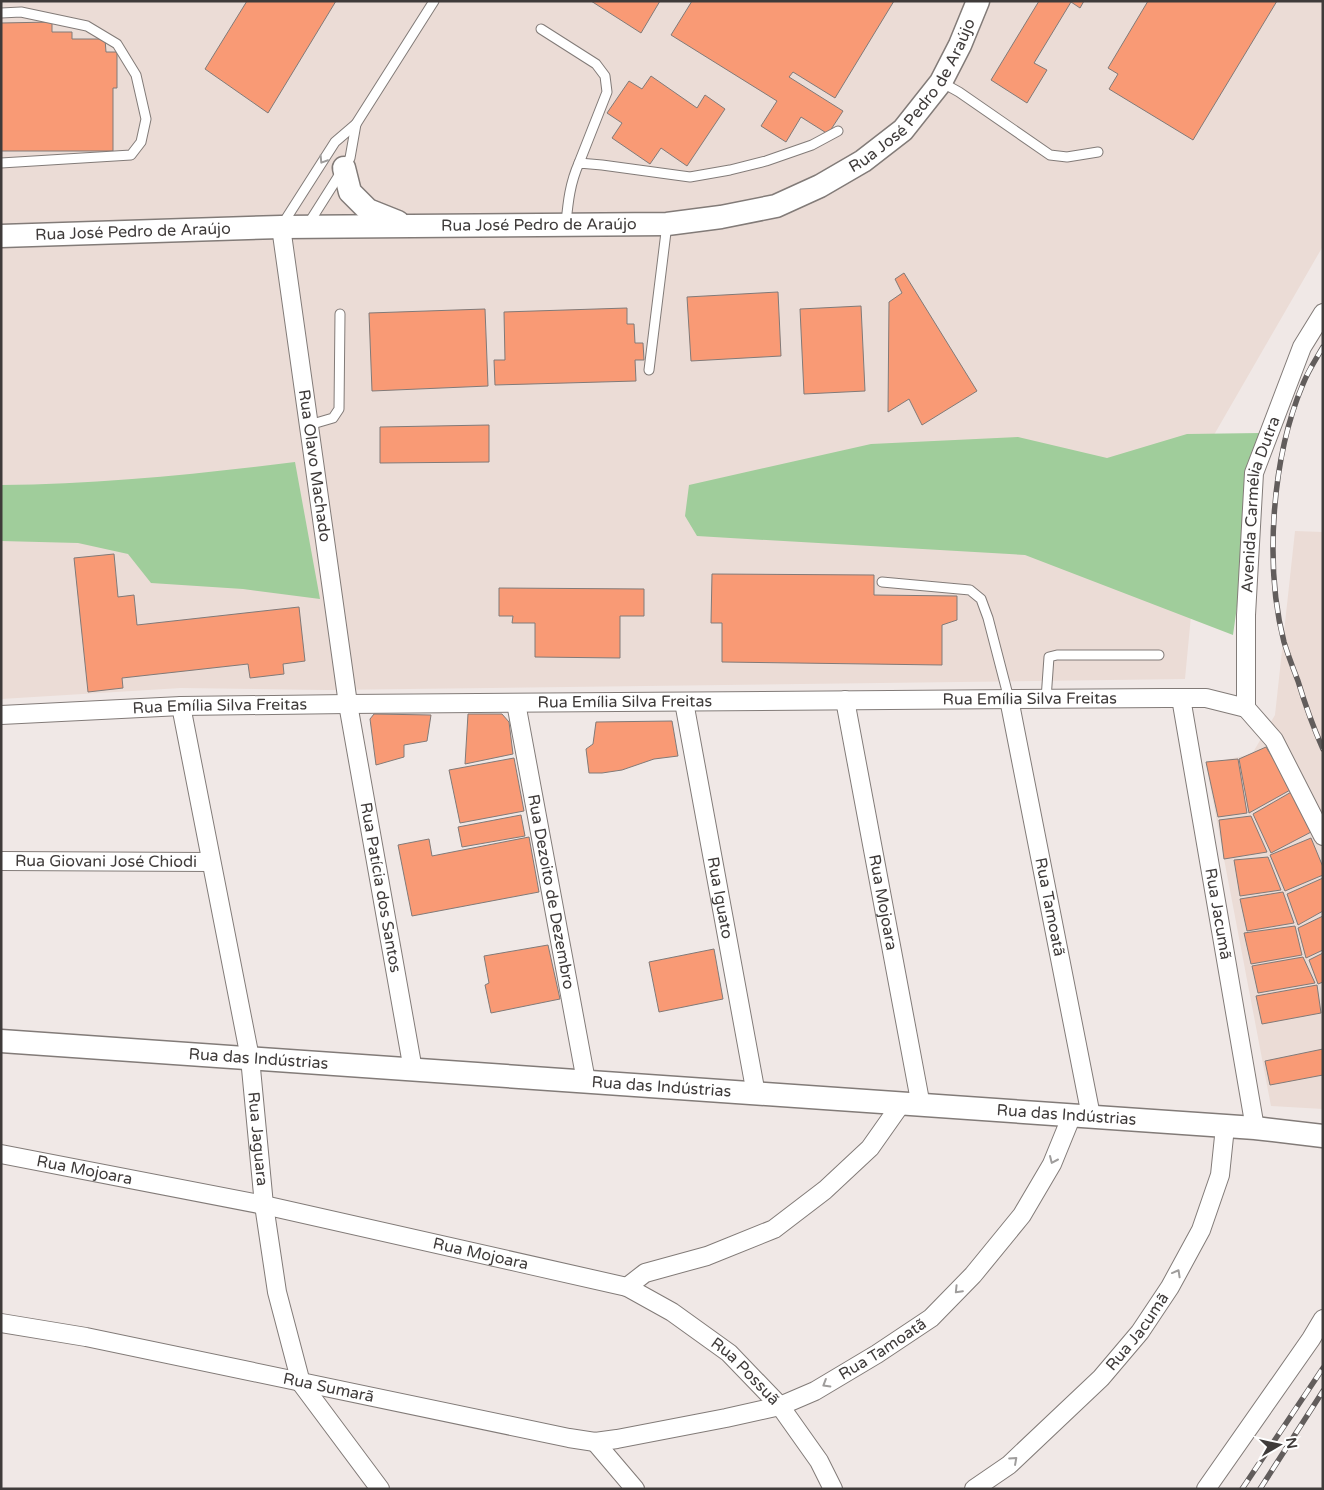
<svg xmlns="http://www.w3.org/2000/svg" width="1324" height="1490" font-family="'Varela Round',sans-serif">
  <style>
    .built { fill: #ebdcd6 }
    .green { fill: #a0cd9b }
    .building { fill: #f99a75; stroke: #817a78 }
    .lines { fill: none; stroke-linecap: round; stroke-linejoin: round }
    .service-casing { stroke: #827b78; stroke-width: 11 }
    .minor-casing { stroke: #827b78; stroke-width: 20 }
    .tertiary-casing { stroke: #827b78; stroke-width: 25 }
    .service { stroke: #fff; stroke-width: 9 }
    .minor { stroke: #fff; stroke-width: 18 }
    .tertiary { stroke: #fff; stroke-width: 22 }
    .rail-casing { stroke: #625d5c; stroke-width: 5.5 }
    .rail { stroke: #fff; stroke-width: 4; stroke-dasharray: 11; stroke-linecap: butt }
    .oneway { stroke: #9f9d9c }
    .labels { text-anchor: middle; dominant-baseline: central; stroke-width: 5; stroke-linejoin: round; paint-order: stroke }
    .street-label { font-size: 16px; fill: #3f3b3a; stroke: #fff }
  </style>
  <rect width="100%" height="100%" fill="#f0e8e6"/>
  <g class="built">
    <path d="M 1,1 L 1323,1 L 1323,246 L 1207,447 L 1185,679 L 327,690 L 181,688 L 1,699 Z"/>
    <path d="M 1295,531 L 1323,532 L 1323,1109 L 1271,1106 L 1206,764 L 1252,754 L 1275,715 Z"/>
  </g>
  <g class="green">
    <path d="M 1261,433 L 1233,635 L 1025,555 L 697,536 L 685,516 L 689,485 L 871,444 L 1018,437 L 1107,458 L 1187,434 Z"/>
    <path d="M 295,462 L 320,599 L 243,589 L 151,583 L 128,554 L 78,543 L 1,541 L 1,485 C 100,484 197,474 295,462 Z"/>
  </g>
  <g class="building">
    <path d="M 247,1 L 336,1 L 268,113 L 205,69 Z"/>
    <path d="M 591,1 L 660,1 L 641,33 Z"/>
    <path d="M 692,1 L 894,1 L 835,98 L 793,72 L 789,77 L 843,111 L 828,134 L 801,117 L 786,142 L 761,126 L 777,101 L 671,35 Z"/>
    <path d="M 1039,1 L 1084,1 L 1080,8 L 1071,2 L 1034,63 L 1047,70 L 1027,103 L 991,80 Z"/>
    <path d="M 1148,1 L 1277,1 L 1193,140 L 1109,89 L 1118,74 L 1108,68 Z"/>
    <path d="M 52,22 L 52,32 L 72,32 L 72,39 L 105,39 L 106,52 L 117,52 L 117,88 L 113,88 L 113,151 L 1,151 L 1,23 Z"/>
    <path d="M 651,76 L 697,108 L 705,95 L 725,109 L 687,166 L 661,148 L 650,164 L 612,138 L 622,123 L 607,113 L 629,81 L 642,89 Z"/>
    <path d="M 904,273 L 977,391 L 922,425 L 909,399 L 888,412 L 889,302 L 902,293 L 895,279 Z"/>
    <path d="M 778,292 L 781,356 L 691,361 L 687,297 Z"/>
    <path d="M 861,306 L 865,391 L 804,394 L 800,309 Z"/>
    <path d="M 627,308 L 627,324 L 634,324 L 635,343 L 643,343 L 644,360 L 635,360 L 636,381 L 495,385 L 494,360 L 505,360 L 504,312 Z"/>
    <path d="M 485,309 L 488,386 L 372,391 L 369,313 Z"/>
    <path d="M 489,425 L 489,462 L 380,463 L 380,427 Z"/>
    <path d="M 114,554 L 118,597 L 134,595 L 137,625 L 299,607 L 305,661 L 283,664 L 284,674 L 250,678 L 248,664 L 122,678 L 123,688 L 88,692 L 74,558 Z"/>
    <path d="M 712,574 L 874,575 L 874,595 L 957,596 L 957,620 L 942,625 L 942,665 L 722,662 L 722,623 L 711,623 Z"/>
    <path d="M 499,588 L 644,589 L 644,616 L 620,616 L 620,658 L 535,657 L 535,623 L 512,623 L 513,616 L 499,616 Z"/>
    <path d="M 374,714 L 431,715 L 427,741 L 404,745 L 404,757 L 376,765 L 370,719 Z"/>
    <path d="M 468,714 L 502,714 L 509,722 L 513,754 L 465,764 Z"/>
    <path d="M 672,721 L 678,756 L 654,759 L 622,770 L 602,773 L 589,773 L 586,749 L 593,744 L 596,722 Z"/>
    <path d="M 1266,747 L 1292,789 L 1249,813 L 1239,759 Z"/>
    <path d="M 514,758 L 524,811 L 460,823 L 449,770 Z"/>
    <path d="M 1238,759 L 1247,813 L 1218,817 L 1206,762 Z"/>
    <path d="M 1293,791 L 1313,831 L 1271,853 L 1253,814 Z"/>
    <path d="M 521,815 L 525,836 L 462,847 L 458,827 Z"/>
    <path d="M 1251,816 L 1267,852 L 1224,859 L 1219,820 Z"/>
    <path d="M 529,837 L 539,892 L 412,916 L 398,845 L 429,839 L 432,856 Z"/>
    <path d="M 1311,838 L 1323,867 L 1323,875 L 1285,891 L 1270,855 Z"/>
    <path d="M 1268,857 L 1281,890 L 1240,896 L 1234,860 Z"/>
    <path d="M 1323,878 L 1323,911 L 1298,925 L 1287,894 Z"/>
    <path d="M 1283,892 L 1294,923 L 1247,931 L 1240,899 Z"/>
    <path d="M 1323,916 L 1323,950 L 1306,958 L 1298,928 Z"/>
    <path d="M 1295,926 L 1302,955 L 1251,964 L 1244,933 Z"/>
    <path d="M 548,945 L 560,999 L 491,1013 L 485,985 L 489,983 L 484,956 Z"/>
    <path d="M 714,949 L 723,999 L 659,1012 L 649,962 Z"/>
    <path d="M 1323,953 L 1323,982 L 1318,984 L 1309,960 Z"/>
    <path d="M 1303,957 L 1315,983 L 1258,993 L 1252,966 Z"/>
    <path d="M 1317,985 L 1321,1013 L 1262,1024 L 1256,996 Z"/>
    <path d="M 1323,1049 L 1323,1075 L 1270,1085 L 1265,1061 Z"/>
  </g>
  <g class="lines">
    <g class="service-casing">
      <g id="service">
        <path d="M 1,13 L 21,12 L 87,26 L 117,44 L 136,75 L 146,119 L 141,142 L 131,155 L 1,163"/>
        <path d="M 541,29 L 596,64 L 605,76 L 607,92 L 579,163"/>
        <path d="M 941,82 L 959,92 L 1050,155 L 1067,157 L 1098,152"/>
        <path d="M 566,223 C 568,202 570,183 579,163 L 602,165 L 690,177 L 730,170 L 766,161 L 812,145 L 838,131"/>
        <path d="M 282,225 L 335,142 L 356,124 L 434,1"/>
        <path d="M 307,226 L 350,158 L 356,124"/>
        <path d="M 649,370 L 667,224"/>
        <path d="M 309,425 L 333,418 L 339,409 L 340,314"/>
        <path d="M 882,582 L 970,590 L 981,599 L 988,618 L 1009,699"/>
        <path d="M 1046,699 L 1049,657 L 1057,655 L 1159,655"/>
      </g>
    </g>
    <g class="minor-casing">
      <g id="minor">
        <path id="s1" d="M 281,227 L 348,704 L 413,1070"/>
        <path id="s2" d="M 1181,698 L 1255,1128"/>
        <path id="s3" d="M 1009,699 L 1091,1116"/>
        <path id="s4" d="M 845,700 L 921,1106"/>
        <path id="s5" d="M 684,702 L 756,1094"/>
        <path id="s6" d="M 516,703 L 586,1081"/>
        <path id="s7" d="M 181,706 L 250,1058 L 264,1205 L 277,1292 L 301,1383 L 380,1489"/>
        <path id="s8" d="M 1246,708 L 1246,615 L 1254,473 L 1302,347 L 1323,313"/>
        <path d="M 1246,708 L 1274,740 L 1323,836"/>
        <path id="s9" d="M 1,715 L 181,706 L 348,704 L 1165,698 L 1206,698 L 1246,708"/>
        <path id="s10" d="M 1,861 L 211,862"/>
        <path id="s11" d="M 1,1154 L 264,1205 L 627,1287 L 672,1312 L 729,1353 L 780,1406 L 819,1461 L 833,1489"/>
        <path d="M 627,1287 L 645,1273 L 707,1256 L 774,1229 L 825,1190 L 870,1148 L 901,1104"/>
        <path id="s12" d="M 1,1323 L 86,1337 L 569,1438 L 595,1442 L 617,1439 L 726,1418 L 780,1406 L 815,1391 L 877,1354 L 931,1318 L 973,1275 L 1022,1215 L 1052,1164 L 1072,1115"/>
        <path d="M 595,1442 L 635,1489"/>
        <path id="s13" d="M 974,1489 L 1009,1465 L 1101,1378 L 1140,1332 L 1170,1287 L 1201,1230 L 1220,1175 L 1225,1127"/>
        <path d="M 1206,1489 L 1311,1339 L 1323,1319"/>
      </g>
    </g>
    <g class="tertiary-casing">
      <g id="tertiary">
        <path d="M 344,168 L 350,192 L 368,210 L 398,222"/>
        <path id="s14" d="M 1,236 L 281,227 L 667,224 L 721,217 L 776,206 L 820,186 L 863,161 L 903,130 L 941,82 L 960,45 L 978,1"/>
        <path id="s15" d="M 1,1041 L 1255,1128 L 1323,1136"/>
      </g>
    </g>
    <use href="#service" class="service"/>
    <use href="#minor" class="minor"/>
    <use href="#tertiary" class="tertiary"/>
    <g class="rail-casing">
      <g id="rail">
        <path d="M 1323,347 C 1316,359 1308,371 1303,384 C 1272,457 1264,565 1284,642 C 1288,655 1293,668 1298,681 C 1305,704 1313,727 1323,749"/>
        <path d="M 1242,1489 L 1323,1368"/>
        <path d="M 1260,1489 L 1323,1391"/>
      </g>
    </g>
    <use href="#rail" class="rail"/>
  </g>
  <defs><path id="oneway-chevron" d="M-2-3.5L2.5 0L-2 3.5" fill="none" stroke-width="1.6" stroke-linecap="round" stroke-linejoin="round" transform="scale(1.25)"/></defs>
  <g class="oneway">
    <use href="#oneway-chevron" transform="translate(323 160) rotate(122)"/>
    <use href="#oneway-chevron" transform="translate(1053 1160) rotate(114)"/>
    <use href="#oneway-chevron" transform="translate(1177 1273) rotate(-61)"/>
    <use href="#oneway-chevron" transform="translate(958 1290) rotate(134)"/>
    <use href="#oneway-chevron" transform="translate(826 1384) rotate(149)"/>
    <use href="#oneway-chevron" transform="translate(1014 1460) rotate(-42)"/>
  </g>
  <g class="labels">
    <g class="street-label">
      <text stroke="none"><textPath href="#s14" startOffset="958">Rua José Pedro de Araújo</textPath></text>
      <text stroke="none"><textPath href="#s14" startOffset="538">Rua José Pedro de Araújo</textPath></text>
      <text stroke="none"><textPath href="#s14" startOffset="132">Rua José Pedro de Araújo</textPath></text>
      <text stroke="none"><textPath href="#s1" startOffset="241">Rua Olavo Machado</textPath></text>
      <text stroke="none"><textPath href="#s8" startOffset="205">Avenida Carmélia Dutra</textPath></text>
      <text stroke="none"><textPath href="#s9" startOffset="1029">Rua Emília Silva Freitas</textPath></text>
      <text stroke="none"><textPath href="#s9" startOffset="624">Rua Emília Silva Freitas</textPath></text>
      <text stroke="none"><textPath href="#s9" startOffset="219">Rua Emília Silva Freitas</textPath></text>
      <text stroke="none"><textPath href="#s10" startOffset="105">Rua Giovani José Chiodi</textPath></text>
      <text stroke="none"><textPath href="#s1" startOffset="668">Rua Patícia dos Santos</textPath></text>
      <text stroke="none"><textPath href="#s6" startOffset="192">Rua Dezoito de Dezembro</textPath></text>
      <text stroke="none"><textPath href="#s5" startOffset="199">Rua Iguato</textPath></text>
      <text stroke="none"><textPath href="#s4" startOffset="206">Rua Mojoara</textPath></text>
      <text stroke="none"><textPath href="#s3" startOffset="212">Rua Tamoatã</textPath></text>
      <text stroke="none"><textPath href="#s2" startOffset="219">Rua Jacumã</textPath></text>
      <text stroke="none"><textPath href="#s15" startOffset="258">Rua das Indústrias</textPath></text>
      <text stroke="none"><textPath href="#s15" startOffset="662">Rua das Indústrias</textPath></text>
      <text stroke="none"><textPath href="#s15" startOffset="1068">Rua das Indústrias</textPath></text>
      <text stroke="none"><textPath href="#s7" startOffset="440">Rua Jaguara</textPath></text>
      <text stroke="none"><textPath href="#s11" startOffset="85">Rua Mojoara</textPath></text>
      <text stroke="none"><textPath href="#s11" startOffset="490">Rua Mojoara</textPath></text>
      <text stroke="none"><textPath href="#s13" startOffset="228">Rua Jacumã</textPath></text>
      <text stroke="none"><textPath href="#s12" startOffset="912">Rua Tamoatã</textPath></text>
      <text stroke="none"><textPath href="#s11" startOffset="786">Rua Possuã</textPath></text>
      <text stroke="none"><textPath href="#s12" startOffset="334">Rua Sumarã</textPath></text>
    </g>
  </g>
  <rect width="1324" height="1490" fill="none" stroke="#3f3b3a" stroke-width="5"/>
  <g transform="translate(1279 1445) rotate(81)" stroke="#ffffff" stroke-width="4" paint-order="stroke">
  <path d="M0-4L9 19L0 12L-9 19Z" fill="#3f3b3a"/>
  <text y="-8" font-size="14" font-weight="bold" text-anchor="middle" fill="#3f3b3a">N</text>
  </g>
</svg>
